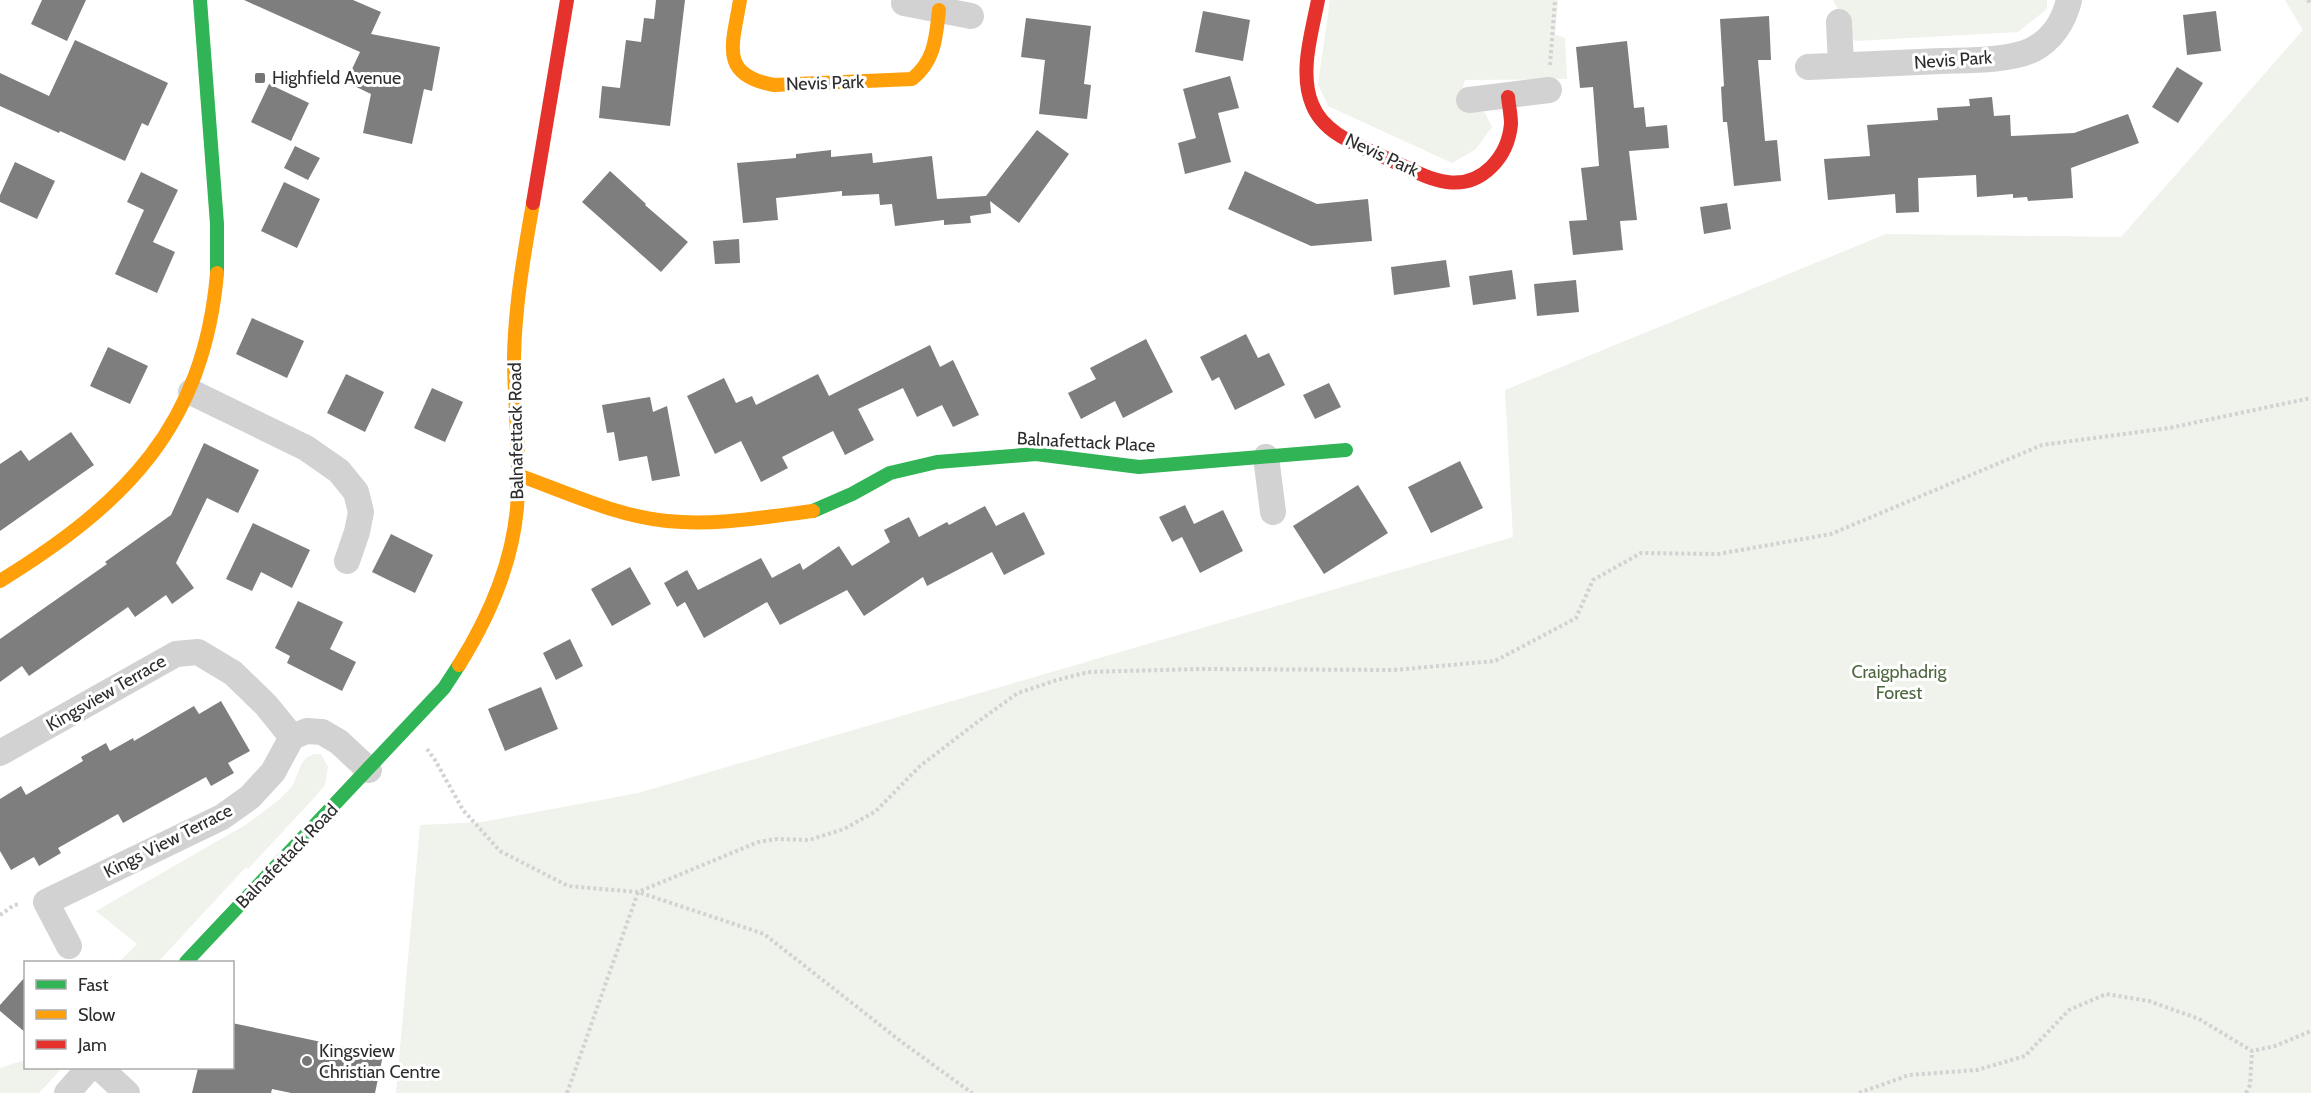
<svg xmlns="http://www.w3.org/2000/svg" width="2311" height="1093" viewBox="0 0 2311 1093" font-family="Cabin,sans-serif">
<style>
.green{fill:#eff3eb}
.building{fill:#7e7e7e}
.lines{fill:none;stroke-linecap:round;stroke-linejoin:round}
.path{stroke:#d2d2d2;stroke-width:4;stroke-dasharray:3 3;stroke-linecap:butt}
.street{stroke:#d2d2d2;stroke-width:26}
.fast{stroke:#30b455;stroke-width:14}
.slow{stroke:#ff9f0a;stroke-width:14}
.jam{stroke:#e5322d;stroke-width:14}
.poi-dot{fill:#767676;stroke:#fff;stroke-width:2}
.labels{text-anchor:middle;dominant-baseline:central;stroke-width:6;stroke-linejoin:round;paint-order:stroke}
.street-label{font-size:18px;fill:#2d2d2d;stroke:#fff}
.poi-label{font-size:18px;fill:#2d2d2d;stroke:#fff;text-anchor:start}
.park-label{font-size:18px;fill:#4d663d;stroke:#fff}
</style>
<rect width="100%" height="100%" fill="#fff"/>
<!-- green -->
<path class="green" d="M1330,0H1558L1555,34L1565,38L1567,79L1465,80L1459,102L1485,113L1492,127L1476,149L1452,163L1328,106L1318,84Z
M1833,0H2047V9L2018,32L1855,41Z
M2285,0H2311V1093H396L420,825L482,822L638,793L1513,537L1505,390L1886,234L2121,237L2303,30Z
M314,754H321L328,767L325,785L315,797L248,869L246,867L158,962H119L137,944L96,911L247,824L280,799L293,785L302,763L307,757Z
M25,1060L26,1068H62L39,1093H0V1068Z"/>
<!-- building -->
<path class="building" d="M42,0H86L67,41L31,24Z
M244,0H353L381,12L371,34L440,47L432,91L424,89L412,144L363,133L371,94L346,82L360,52Z
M656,0H685L670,126L599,118L602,86L620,88L626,40L641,42L644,18L654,19Z
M1203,11L1250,20L1243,61L1195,52Z
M2216,11L2221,51L2187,55L2183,15Z
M1769,16L1771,60H1758L1765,141L1777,140L1781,181L1734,186L1727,122H1723L1721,87L1724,86L1720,19Z
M1026,18L1091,26L1084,84L1091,85L1087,119L1039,114L1045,60L1021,57Z
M75,40L168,83L148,126L142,123L125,161L60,131L59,133L0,106V73L49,96Z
M1627,41L1634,108L1644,107L1646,127L1667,125L1669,148L1629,151L1637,220L1620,221L1623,250L1573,255L1569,221L1587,220L1581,168L1599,166L1593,87L1580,88L1576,47Z
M2177,67L2203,83L2178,123L2152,107Z
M1230,76L1239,108L1218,113L1231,162L1185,174L1178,143L1196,138L1183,89Z
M269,84L309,103L291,141L251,122Z
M1992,97L1994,116L2010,115L2011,136L2074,133L2128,114L2139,143L2071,168L2073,198L2028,201L2027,197L2013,198V194L1977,197L1976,175L1918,178L1919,212L1896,213L1895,194L1828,200L1824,159L1870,156L1867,125L1938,120L1937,108L1970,106L1969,99Z
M1037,130L1069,154L1019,223L990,201L991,213L970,216L971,223L944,225V220L895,226L892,204L880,205L879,194L842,196V191L776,198L778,220L743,223L737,163L796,158V154L831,150V157L872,153L873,163L932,156L937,199L986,196Z
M295,146L320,158L308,180L284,168Z
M15,162L55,181L37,219L0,202V195Z
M610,171L646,204L645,205L688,242L661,272L582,202Z
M1245,171L1317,204L1368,199L1372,241L1311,246L1228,209Z
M141,172L178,190L153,242L175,252L157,293L115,274L144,210L127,202Z
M284,182L320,199L297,248L261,231Z
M1727,203L1731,229L1704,234L1700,207Z
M739,239L740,263L715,264L713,241Z
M1446,260L1450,287L1394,295L1391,267Z
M1512,270L1516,299L1473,305L1469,276Z
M1576,280L1579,312L1537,316L1534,284Z
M252,318L304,341L287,378L236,354Z
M1246,334L1258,358L1269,353L1285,385L1235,410L1219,377L1212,381L1200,357Z
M1146,339L1173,392L1123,418L1115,401L1081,419L1068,393L1096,379L1090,368Z
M930,345L940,367L953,360L979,415L953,427L942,405L917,417L903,388L858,409L874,440L845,455L833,431L782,457L788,468L761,482L741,441L715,454L687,396L724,378L736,403L752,396L756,405L818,374L829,396Z
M108,347L148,366L130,404L90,386Z
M346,374L384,392L365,432L327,413Z
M1329,383L1341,407L1315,419L1303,395Z
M432,388L463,402L445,442L414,428Z
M650,397L653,412L667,406L680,476L652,481L647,456L619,461L614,432L607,433L602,405Z
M71,432L94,465L0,531V464L21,450L29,461Z
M204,443L259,470L238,513L207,498L176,563L194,588L172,604L166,595L135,617L128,607L29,676L22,666L0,682V639L107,564L105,562L171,515Z
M1460,461L1483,508L1431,533L1408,487Z
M1358,485L1388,533L1324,574L1293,526Z
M1185,505L1194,524L1223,510L1243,551L1200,573L1182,537L1172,542L1159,517Z
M985,506L996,526L1024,512L1045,554L1004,575L992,552L927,586L923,577L864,616L847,590L780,625L767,602L704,638L685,602L677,607L664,583L687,570L698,590L761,558L772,578L800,563L803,570L839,546L852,566L890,542L884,530L909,517L919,537L947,522L949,525Z
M253,523L310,550L292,588L261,572L252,591L226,579Z
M391,534L433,555L415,593L372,572Z
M630,567L651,604L612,626L591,589Z
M298,601L343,622L330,649L356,662L342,691L287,663L290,656L275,648Z
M570,639L583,666L556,680L543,653Z
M541,687L558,729L505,751L488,709Z
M221,701L250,751L228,763L234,773L211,786L206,777L123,823L118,814L58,848L61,853L39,866L34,857L11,870L0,851V799L21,786L26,795L83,761L81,757L106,743L110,751L133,738L134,741L194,706L199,714Z
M26,976V1033L0,1011V1005Z
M232,1023L383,1055L375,1093H291L272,1089L271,1093H192L198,1068H232Z"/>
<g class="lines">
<!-- path -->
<path class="path" d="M2308,0L2311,5
M1550,65L1555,0
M427,749L435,760L463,810L500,851L568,886L638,892L758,842L776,839L809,840L844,829L876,811L920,766L976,723L1018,693L1057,680L1088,672L1200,669L1394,670L1495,661L1576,618L1593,580L1641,553L1718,554L1831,534L2042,445L2169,428L2311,398
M0,915L14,905L20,904
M567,1093L638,892L764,934L903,1043L972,1093
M1859,1093L1909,1075L1977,1070L2025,1056L2069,1010L2106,994L2149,1001L2199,1019L2252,1051L2275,1046L2311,1031
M2246,1093L2250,1085L2252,1051"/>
<!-- street -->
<path class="street" d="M904,3L971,16
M1839,22L1841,65
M1808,67C1853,65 1897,63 1941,61C1968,60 2008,61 2032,50C2052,40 2064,21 2069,0
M1469,100L1549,90
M191,392L306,448L339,471L356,492L361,512L357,532L347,561
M1266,457L1273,512
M0,753L176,654L198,652L233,673L266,705L292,737
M69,946L46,902L222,817L250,797L273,772L292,737L307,731L322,732L339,742L369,770
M100,1068L127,1093
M67,1093L89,1068"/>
<!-- fast -->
<path class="fast" d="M200,0L217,224V273
M813,511L852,494L890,473L937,462L1036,454L1139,467L1346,450
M186,962L444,688L459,665"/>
<!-- slow -->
<path class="slow" d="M740,0C733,44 718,75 774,85L912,79C935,61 936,37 939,10
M518,475C566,492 616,516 667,521C715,526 765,517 813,511
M0,581C125,504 204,426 217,273
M459,665C489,617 512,565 517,508C521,457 514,407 514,357C515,305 524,254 533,203"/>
<!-- jam -->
<path class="jam" d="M1318,0C1312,32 1299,72 1312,104C1324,135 1360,146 1388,159C1407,167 1426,179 1447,182C1482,187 1508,157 1511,124C1511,115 1509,106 1508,97
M533,203L567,0"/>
</g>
<!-- markers -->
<g class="poi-dot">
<rect x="254" y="72" width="12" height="12" rx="3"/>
<circle cx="307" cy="1061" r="6"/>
</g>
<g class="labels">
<!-- street labels -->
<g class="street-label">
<text transform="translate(1953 60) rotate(-4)">Nevis Park</text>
<text transform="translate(825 83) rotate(-2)">Nevis Park</text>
<text transform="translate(1382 155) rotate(25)">Nevis Park</text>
<text transform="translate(516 431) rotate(-91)">Balnafettack Road</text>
<text transform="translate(1086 442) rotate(3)">Balnafettack Place</text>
<text transform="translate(106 693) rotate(-30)">Kingsview Terrace</text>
<text transform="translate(168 841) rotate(-27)">Kings View Terrace</text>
<text transform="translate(287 856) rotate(-46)">Balnafettack Road</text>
</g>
<!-- poi labels -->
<g class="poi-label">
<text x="272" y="78">Highfield Avenue</text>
<text x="319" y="1051">Kingsview<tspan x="319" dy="21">Christian Centre</tspan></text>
</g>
<!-- park labels -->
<g class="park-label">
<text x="1899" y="672">Craigphadrig<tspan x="1899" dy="21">Forest</tspan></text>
</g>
</g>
<!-- legend -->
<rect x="24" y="961" width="210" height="108" fill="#ffffff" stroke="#ababab" stroke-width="1.5"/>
<rect x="36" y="980" width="30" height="9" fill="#30b455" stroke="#ababab" stroke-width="1.5"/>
<text x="78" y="991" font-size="18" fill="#2d2d2d">Fast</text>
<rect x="36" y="1010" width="30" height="9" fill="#ff9f0a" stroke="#ababab" stroke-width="1.5"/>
<text x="78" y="1021" font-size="18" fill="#2d2d2d">Slow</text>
<rect x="36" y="1040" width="30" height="9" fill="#e5322d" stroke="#ababab" stroke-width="1.5"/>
<text x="78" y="1051" font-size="18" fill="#2d2d2d">Jam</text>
</svg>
